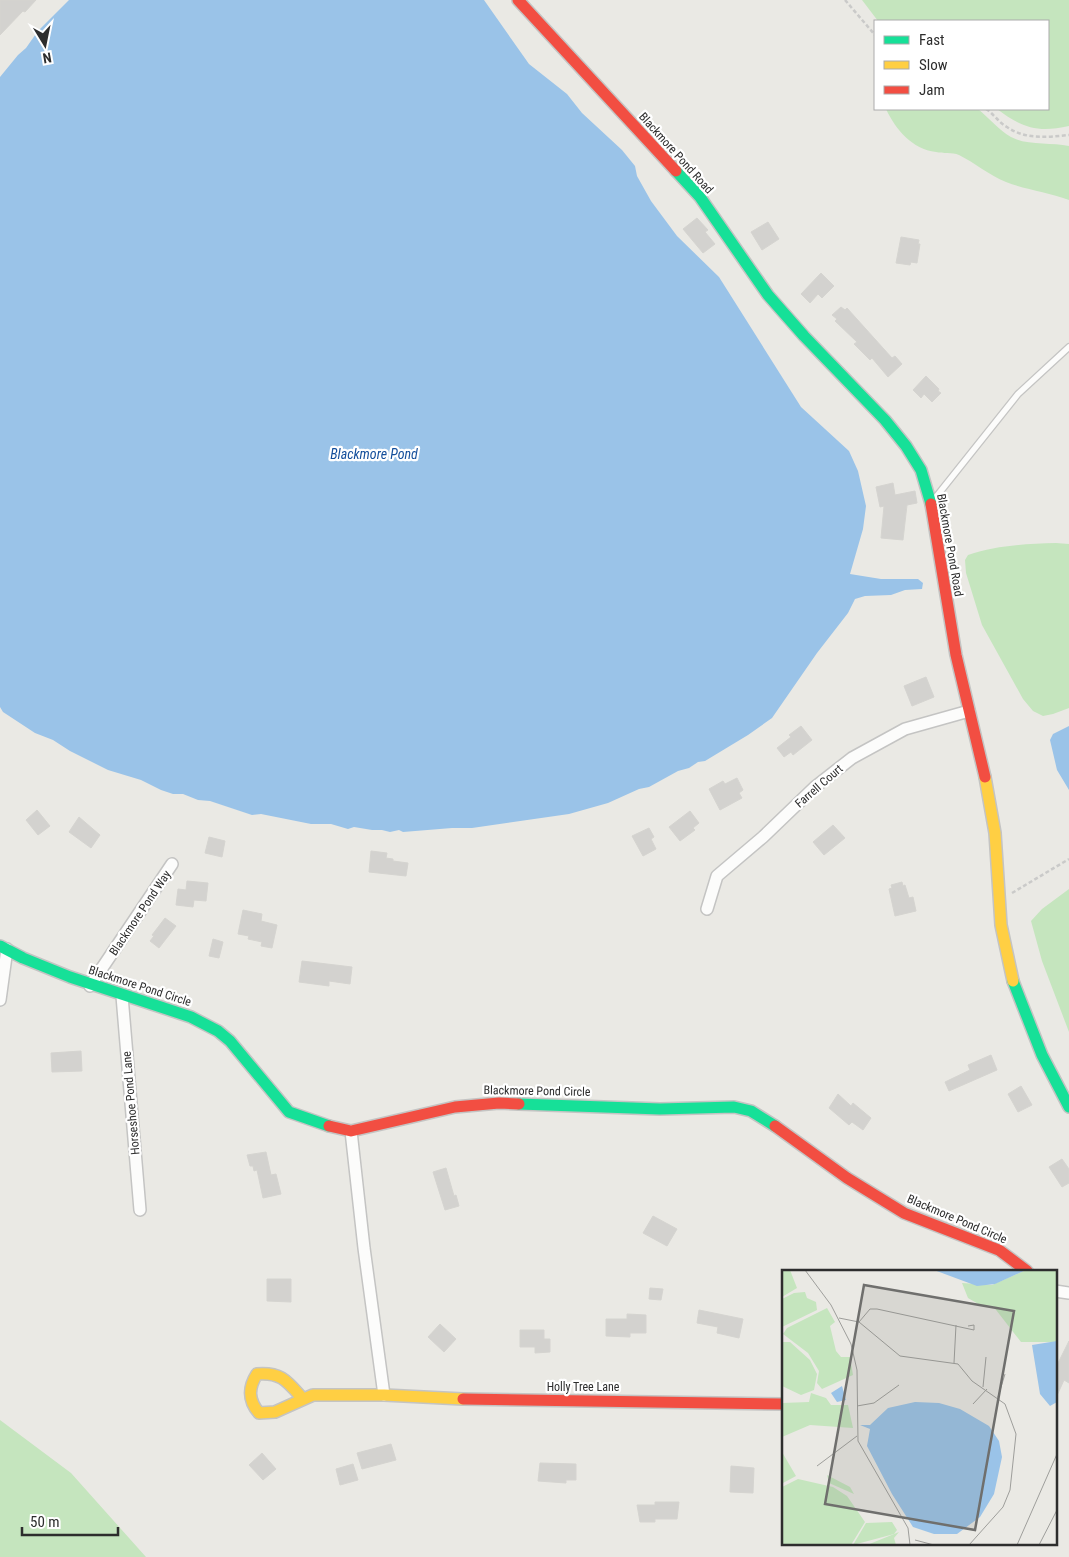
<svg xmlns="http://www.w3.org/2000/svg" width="1069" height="1557" viewBox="0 0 1069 1557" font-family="'Roboto Condensed',sans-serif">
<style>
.green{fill:#c5e5be}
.water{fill:#9ac3e8}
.building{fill:#d3d2cf;stroke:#d5d4d0}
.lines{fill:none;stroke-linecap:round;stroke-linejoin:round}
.lane-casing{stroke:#c4c4c3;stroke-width:8}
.street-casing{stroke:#c4c4c3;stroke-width:14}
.fast-casing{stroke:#c4c4c3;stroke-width:14}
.slow-casing{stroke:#c4c4c3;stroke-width:14}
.jam-casing{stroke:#c4c4c3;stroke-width:14}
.path{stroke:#cacac9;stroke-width:2.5;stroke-dasharray:4 2.5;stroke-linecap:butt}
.lane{stroke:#fcfcfb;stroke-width:5.5}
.street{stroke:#fcfcfb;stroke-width:11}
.fast{stroke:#16e098;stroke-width:11}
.slow{stroke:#ffcf43;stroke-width:11}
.jam{stroke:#f24e42;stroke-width:11}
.labels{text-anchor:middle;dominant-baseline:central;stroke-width:4.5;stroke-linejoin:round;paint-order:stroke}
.street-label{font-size:12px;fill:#2d2d2d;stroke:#fff}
.water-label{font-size:14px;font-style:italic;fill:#134e9b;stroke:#fff}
.inset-road{fill:none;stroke:#9e9e9b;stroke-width:1}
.view{fill:#6f6f6d;fill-opacity:0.15;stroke:#6f6f6d;stroke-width:2.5}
.inset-edge{fill:none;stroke:#2d2d2d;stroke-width:2.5}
</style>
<rect width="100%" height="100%" fill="#eae9e4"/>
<!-- green -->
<path class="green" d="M862,0H1069V126C1038,133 1022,128 997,109H1048V21H878Z
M886,109H978C989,118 999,130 1011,137C1028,146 1051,142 1069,146V200C1048,192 1027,190 1006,182C989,175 975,163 959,155C952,152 943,154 936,152C912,149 896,130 886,109Z
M1056,543L1069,544V708L1053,714L1043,716L1033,711L1023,699L982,625L966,573L965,560L968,555C997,545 1026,544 1056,543Z
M1069,889V1032L1042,961L1031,921L1042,909Z
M0,1420L71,1473L146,1557H0Z"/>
<!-- water -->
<path class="water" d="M69,0H484L529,64L567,94L582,113L622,150L635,166L637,176L651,201L677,236L719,277L801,407L849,451L858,471L866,506L863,529L850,574L881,579H918L923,583L922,589L905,590L891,595L865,596L855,599L848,613L817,653L772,718L748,735L705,761L698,762L689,768L678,771L649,787L639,789L608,803L569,814L472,828H452L403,832L399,830L390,832L382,830H372L354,827L348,829L331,824H311L261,814L252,815L210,801L198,800L183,794H173L161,790L141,780L108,770L70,751L53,740L35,733L3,712L0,707V77L18,55L26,48L38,31Z
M1069,726V790L1057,770L1050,740L1053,734Z"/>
<!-- building -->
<path class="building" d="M0,0H36L25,12L23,11L0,35Z
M697,218L708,230L705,232L715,244L703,253L683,229Z
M768,222L779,239L762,250L751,232Z
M901,237L919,240L918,244H920L917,263L911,262L910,265L896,263Z
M821,273L834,286L822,298L818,294L810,303L801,294Z
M841,307L845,310L847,308L892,358L895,356L902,364L888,377L872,358L870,360L854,344L857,342L835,321L837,319L832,315Z
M926,376L939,389L938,391L941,393L932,402L924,394L921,398L913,390Z
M893,483L895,495L915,491L917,503L907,505L903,540L881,538L884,506L880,507L876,487Z
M926,677L934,697L912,706L904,686Z
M801,726L812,740L793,755L791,752L784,757L777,748L791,737L789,735Z
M737,778L743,790L739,793L742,798L720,810L709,789L723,781L725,784Z
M37,810L50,826L38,835L26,820Z
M690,811L699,823L693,828L695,830L680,841L669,827Z
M79,817L100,835L91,848L69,832Z
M833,825L845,838L824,855L813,842Z
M649,828L654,837L651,839L656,849L643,856L632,836Z
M209,837L225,841L222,857L205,853Z
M371,851L387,853L386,858L393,859V861L408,863L406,876L369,872Z
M187,881L208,883L206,901L194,900L193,907L176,905L178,889L186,890Z
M902,882L903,886L905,885L909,898L913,897L916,911L895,916L889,889L892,888L891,885Z
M243,910L262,914L261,921L277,925L272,948L261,946L262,942L248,939L249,936L238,934Z
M165,918L176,926L159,948L150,941L154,936L152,935Z
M213,939L223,942L219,958L209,956Z
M302,961L352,967L350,984L329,981V986L299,982Z
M81,1051L82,1071L52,1072L51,1053Z
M991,1055L997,1070L949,1091L945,1082L970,1070L968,1065Z
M1021,1086L1032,1105L1018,1112L1008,1094Z
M838,1094L851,1106L853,1103L871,1118L863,1130L852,1122L849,1125L829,1108Z
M266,1152L271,1175L276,1174L281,1194L263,1198L257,1170L254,1171L253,1166H250L247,1155Z
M1062,1159L1069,1169V1183L1062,1187L1049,1167Z
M446,1168L454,1196L456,1195L459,1206L445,1210L433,1172Z
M653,1216L677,1229L667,1246L643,1233Z
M267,1279H291V1302L267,1301Z
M650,1288L663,1289L661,1300L649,1299Z
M699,1310L743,1319L739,1338L717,1333L718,1327L697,1323Z
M627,1314L646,1315V1333H630V1337L606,1336V1319H627Z
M440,1324L456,1339L444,1352L428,1337Z
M520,1330H544V1339H550V1352L535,1353V1347H520Z
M1069,1341V1383L1064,1380L1055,1400V1369Z
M391,1444L396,1460L362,1469L357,1453Z
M262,1453L276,1469L263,1480L249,1465Z
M540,1463L576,1464V1480H566V1483L538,1481Z
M353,1464L358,1480L340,1485L336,1469Z
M731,1466L754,1468L753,1493L730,1492Z
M655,1502H679L677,1519H655V1522H640L637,1505H655Z"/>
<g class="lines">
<!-- lane casing -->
<g class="lane-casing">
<path id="lane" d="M932,502L1018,394L1069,347"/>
</g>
<!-- street casing -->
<g class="street-casing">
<path id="street" d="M707,909L717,876L763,837L815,787L852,758L905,729L969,711
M90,986L172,864
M122,996L140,1210
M0,1000L7,949
M351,1131L364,1248L384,1395
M1055,1291L1069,1293"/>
</g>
<!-- fast casing -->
<g class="fast-casing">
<path id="fast" d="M676,171L700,197L768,295L804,336L885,420L906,446L921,470L931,504
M0,946L23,958L70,977L191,1017L218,1031L230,1041L289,1112L329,1126
M1013,981L1042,1055L1069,1107
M519,1104L660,1109L734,1107L751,1111L775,1126"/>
</g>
<!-- slow casing -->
<g class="slow-casing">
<path id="slow" d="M985,777L995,833L1001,925L1013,981
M302,1398C287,1381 281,1372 257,1374C248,1388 248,1400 259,1413L275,1412L313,1395H384L463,1399"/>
</g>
<!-- jam casing -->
<g class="jam-casing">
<path id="jam" d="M518,0L676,171
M931,504L956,655L985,777
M329,1126L351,1131L455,1107L499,1103L519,1104
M775,1126L847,1178L904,1213L999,1250L1027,1271
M463,1399L783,1404"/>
</g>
<!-- path -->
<path class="path" d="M845,0L875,35
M986,109C994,114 999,123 1007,127C1026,140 1047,137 1069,135
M1012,893L1069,859"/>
<!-- lane -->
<use href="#lane" class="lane"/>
<!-- street -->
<use href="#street" class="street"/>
<!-- fast -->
<use href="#fast" class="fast"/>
<!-- slow -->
<use href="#slow" class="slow"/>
<!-- jam -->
<use href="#jam" class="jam"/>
</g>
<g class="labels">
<!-- street labels -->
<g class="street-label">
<text transform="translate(676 153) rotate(48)">Blackmore Pond Road</text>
<text transform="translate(950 545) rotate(80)">Blackmore Pond Road</text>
<text transform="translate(819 786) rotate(-41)">Farrell Court</text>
<text transform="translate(140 913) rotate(-56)">Blackmore Pond Way</text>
<text transform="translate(140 986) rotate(18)">Blackmore Pond Circle</text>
<text transform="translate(537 1091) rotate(1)">Blackmore Pond Circle</text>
<text transform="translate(131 1103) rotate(-95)">Horseshoe Pond Lane</text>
<text transform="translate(957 1219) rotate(23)">Blackmore Pond Circle</text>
<text x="583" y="1387">Holly Tree Lane</text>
</g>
<!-- water labels -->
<g class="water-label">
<text x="374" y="454">Blackmore Pond</text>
</g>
</g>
<!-- overview -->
<g transform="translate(782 1270)">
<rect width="275" height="275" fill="#eae9e4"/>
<path d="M0,0H8L15,18L0,27ZM244,0H275V72H239L211,36L198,35L186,28L180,13L210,15ZM23,22L25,28L34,32L35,40L0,57V29L12,23ZM45,38L53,52L48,56L54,81L59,87H68L71,105L40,119L35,113L37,101L26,83L1,64L5,58ZM0,72H8L28,90L35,104L32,120L19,125L0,116ZM29,123L44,128L49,135H66L71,158L28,155L0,167V133L27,132ZM0,182L14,206L1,213H0ZM45,205L68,217L72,224L47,213ZM16,209L51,217L65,226L83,252L69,275H1L0,217ZM110,252L115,260L112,264L71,275L84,253ZM117,262L112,268L114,275H85Z" fill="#c5e5be"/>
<path d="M152,0H244L213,14L195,16ZM275,71V132L268,136L258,124L250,75ZM60,116L64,130L55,132L49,123ZM133,132L157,133L178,139L207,156L217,171L220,187L212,224L198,247L175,264H152L131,257L110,224L85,176L88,159L78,155H88L106,138Z" fill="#9ac3e8"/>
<path class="inset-road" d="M23,0L49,35L69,74L75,100L76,171L126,258L128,275M57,48L77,52L118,86L176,94L190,111L223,134L234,164L228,220L221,237L187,275M77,52L88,39H95L192,60V55L186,56M172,93L174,55M201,117L204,87M216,127L223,104M191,134L205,119M75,136L92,133L117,115M35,196L75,166M133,270L152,275M235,275L275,184M257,275L275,240"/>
<path class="view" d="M82,15L232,41L193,260L43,234Z"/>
<rect width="275" height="275" class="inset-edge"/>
</g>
<!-- legend -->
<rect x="874" y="20" width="175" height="90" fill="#ffffff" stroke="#ababab"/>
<rect x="884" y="36" width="25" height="8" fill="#16e098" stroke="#ababab"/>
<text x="919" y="45" font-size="15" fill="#2d2d2d">Fast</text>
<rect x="884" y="61" width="25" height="8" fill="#ffcf43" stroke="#ababab"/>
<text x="919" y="70" font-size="15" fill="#2d2d2d">Slow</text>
<rect x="884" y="86" width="25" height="8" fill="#f24e42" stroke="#ababab"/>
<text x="919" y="95" font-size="15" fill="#2d2d2d">Jam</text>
<!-- north arrow -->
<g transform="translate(45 45) rotate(170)" stroke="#ffffff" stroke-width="4" paint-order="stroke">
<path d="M0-4L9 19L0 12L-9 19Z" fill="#2d2d2d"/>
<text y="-8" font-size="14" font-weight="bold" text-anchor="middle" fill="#2d2d2d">N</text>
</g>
<!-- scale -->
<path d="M22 1527v8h96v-8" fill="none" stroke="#2d2d2d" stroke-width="2.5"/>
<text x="30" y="1527" font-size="15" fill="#2d2d2d" stroke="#ffffff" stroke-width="4" paint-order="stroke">50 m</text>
</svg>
